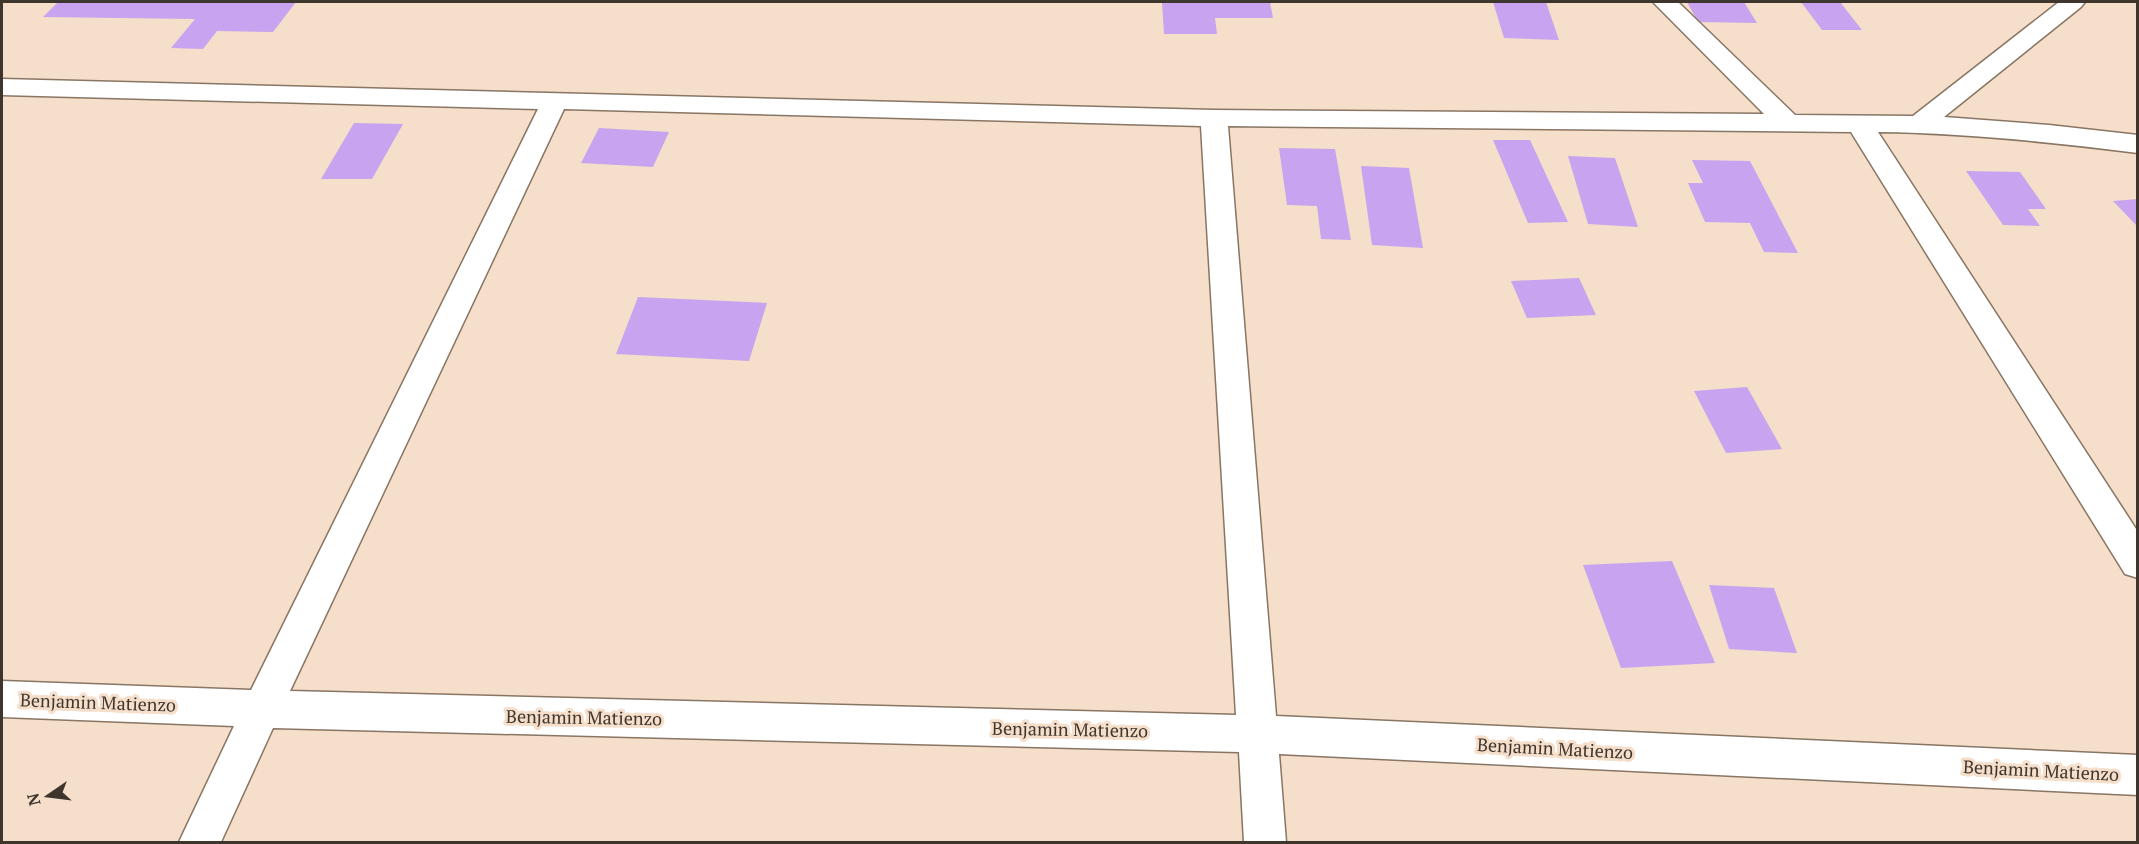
<svg xmlns="http://www.w3.org/2000/svg" width="2139" height="844" viewBox="0 0 2139 844" font-family="'PT Serif',serif">
<style>
.building{fill:#c8a3ef}
.lines{fill:none;stroke-linecap:round;stroke-linejoin:round}
.street-casing{stroke:#897563;stroke-width:3}
.street{fill:#fff;fill-rule:evenodd}
.labels{text-anchor:middle;dominant-baseline:central;stroke-width:6;stroke-linejoin:round;paint-order:stroke}
.near-street-label{font-size:18px;fill:#3e352d;stroke:#f5deca}
</style>
<rect width="100%" height="100%" fill="#f5deca"/>
<!-- building -->
<path class="building" d="M58,2H296L273,32L217,31L203,49L171,48L195,19L43,17Z
M1162,2H1270L1273,18H1215L1217,34H1164Z
M1493,2H1546L1559,40L1504,38Z
M1687,2H1744L1757,23L1698,22Z
M1801,2H1840L1862,30H1822Z
M354,123L403,124L372,179H321Z
M599,128L669,132L653,167L581,163Z
M1493,140H1530L1568,222L1528,223Z
M1279,148L1335,149L1351,240L1321,239L1317,206L1287,205Z
M1568,156L1615,158L1638,227L1588,224Z
M1692,160L1750,161L1798,253L1764,252L1750,223L1705,222L1688,183H1703Z
M1361,166L1409,168L1423,248L1372,245Z
M1966,171L2020,172L2046,209H2028L2040,226L2003,225Z
M2138,199V227L2113,201Z
M1579,278L1596,315L1527,318L1511,281Z
M638,297L767,303L749,361L616,354Z
M1747,387L1782,449L1726,453L1694,391Z
M1672,561L1715,663L1621,668L1583,565Z
M1709,585L1774,588L1797,653L1729,649Z"/>
<g class="lines">
<!-- street casing -->
<g class="street-casing">
<path id="street" d="M1653,2H1678L1795,115L1913,116L2059,2H2085L2081,7L1944,117L2049,125L2138,135V153C2051,142 1965,133 1878,132L2138,532V578L2125,574L1851,132L1228,126L1276,716L2138,755V795L1279,754L1286,842H1244L1239,752L273,728L221,842H179L234,726L2,717V681L251,690L538,109L2,95V79L1214,110L1764,114ZM564,109L1201,126L1236,715L290,691Z"/>
</g>
<!-- street -->
<use href="#street" class="street"/>
</g>
<g class="labels">
<!-- near-street labels -->
<g class="near-street-label">
<text transform="translate(98 702) rotate(2)">Benjamin Matienzo</text>
<text transform="translate(584 717) rotate(1)">Benjamin Matienzo</text>
<text transform="translate(1070 729) rotate(1)">Benjamin Matienzo</text>
<text transform="translate(1555 748) rotate(3)">Benjamin Matienzo</text>
<text transform="translate(2041 770) rotate(3)">Benjamin Matienzo</text>
</g>
</g>
<!-- border -->
<rect width="2139" height="844" fill="none" stroke="#3e352d" stroke-width="6"/>
<!-- north arrow -->
<g transform="translate(48 796) rotate(256)" stroke="#f5deca" stroke-width="4.5" paint-order="stroke">
<path d="M0-4.5L10 22L0 15L-10 22Z" fill="#3e352d"/>
<text y="-9" font-size="16" font-weight="bold" text-anchor="middle" fill="#3e352d">N</text>
</g>
</svg>
